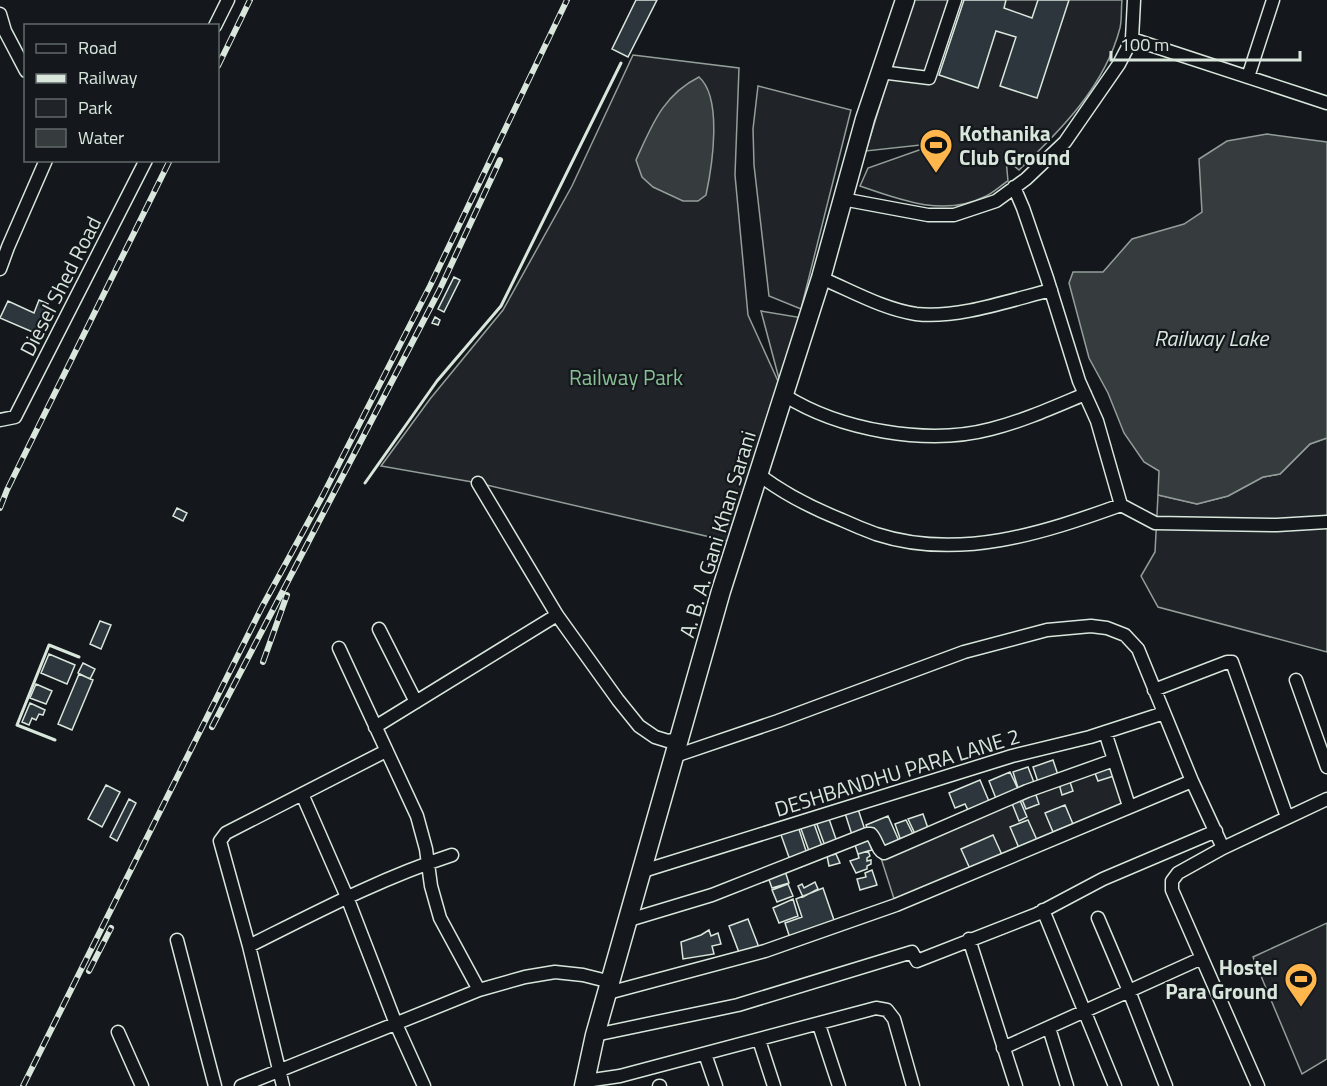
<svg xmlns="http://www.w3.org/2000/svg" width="1327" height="1086" viewBox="0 0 1327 1086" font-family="'Titillium Web',sans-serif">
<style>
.green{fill:#202428;stroke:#939e99;stroke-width:1.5}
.water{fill:#363b3e;stroke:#939e99;stroke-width:1.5}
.building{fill:#2c363c;stroke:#d8e6dc;stroke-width:1.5}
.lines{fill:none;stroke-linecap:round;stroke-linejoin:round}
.minor-casing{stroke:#d8e6dc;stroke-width:15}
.primary-casing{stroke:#d8e6dc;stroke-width:21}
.minor{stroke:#14181c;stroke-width:12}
.primary{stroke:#14181c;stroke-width:18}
.rail-casing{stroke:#d8e6dc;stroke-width:6}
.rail{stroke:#14181c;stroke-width:4;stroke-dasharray:11;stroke-linecap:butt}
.wall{stroke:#d8e6dc;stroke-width:3}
.labels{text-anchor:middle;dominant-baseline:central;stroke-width:4.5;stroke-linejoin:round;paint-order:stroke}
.poi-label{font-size:21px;font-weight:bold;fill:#d8e6dc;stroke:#14181c;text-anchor:start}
.street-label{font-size:21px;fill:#d8e6dc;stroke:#14181c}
.park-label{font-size:21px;fill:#8ac095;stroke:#14181c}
.water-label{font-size:22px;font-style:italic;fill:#d8e6dc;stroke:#14181c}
</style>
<rect width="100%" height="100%" fill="#14181c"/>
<!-- green -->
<path class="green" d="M912,0H1122C1121,9 1122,19 1120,28C1105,86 1061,130 1019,170L1006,159L1008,181C1000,186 993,193 984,197C944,217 900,200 860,186L868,168L939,143L866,151Z
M633,55L739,68L735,175L748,315L782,390L761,311L809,319L736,543L478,483L381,466L430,399L503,310L572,186Z
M758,86L851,110L801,309L769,296L754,165L753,129Z
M1327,438V652L1158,607L1141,576L1155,552L1158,495L1197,504L1228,496L1263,477L1280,474L1310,444Z
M1114,760L1128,805L896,905L880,855Z
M1327,923V1059L1302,1074L1253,957Z"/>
<!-- water -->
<path class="water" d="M699,77C723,98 712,167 706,195L698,201H683L653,187L642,177L636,160C652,125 663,95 699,77Z
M1267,134L1327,142V438L1310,444L1280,474L1263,477L1228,496L1197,504L1158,495L1159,471L1144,462L1124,433L1108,393L1089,358L1069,283L1073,272H1103L1132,239L1184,224L1202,212L1199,159L1227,141Z"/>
<!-- building -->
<path class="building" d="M636,0H657L628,57L612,49Z
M964,0H1006L1004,8L1032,18L1038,0H1069L1037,98L1000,86L1016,37L996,31L978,88L939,75Z
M454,277L460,280L444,312L438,309Z
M39,300L48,304L35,333L0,318L8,301L34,313Z
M435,317L440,320L438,325L432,323Z
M177,508L187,513L183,521L173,516Z
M100,621L111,625L101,649L90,644Z
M49,654L75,665L67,684L41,673Z
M83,663L95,669L90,679L78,673Z
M79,674L93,680L72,730L58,724Z
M36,684L52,691L46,704L30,698Z
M30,703L45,710L43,715L39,714L36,720L32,718L29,725L22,722Z
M1053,760L1059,778L1039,785L1033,767Z
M1112,762L1117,775L1098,781L1093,768Z
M1028,767L1035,785L1019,791L1013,772Z
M1010,772L1019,791L997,801L989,781Z
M1068,776L1073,791L1062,795L1058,780Z
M980,780L991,806L970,814L965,804L955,808L949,793Z
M106,785L120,792L102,827L88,819Z
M1035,792L1039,804L1026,809L1021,797Z
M1019,798L1027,817L1019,821L1011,801Z
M129,799L136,803L117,841L110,837Z
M1065,805L1073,824L1053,832L1045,813Z
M857,806L866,833L853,838L844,810Z
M923,814L929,831L916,836L908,819Z
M828,816L837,842L825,846L815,819Z
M888,816L899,841L881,848L874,828L868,831L866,825Z
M906,820L914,836L901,841L895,824Z
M1028,820L1037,840L1019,848L1010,827Z
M813,821L822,846L809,851L800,826Z
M798,826L807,854L790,860L780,832Z
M993,835L1003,857L971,871L961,849Z
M868,837L872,850L858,854L854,842Z
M868,851L870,856L867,858V861L871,860V864L867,866V869L856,873L850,861L859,858L858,854Z
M836,854L840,863L829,866L827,856Z
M872,870L877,885L860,890L857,879L866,877L865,873Z
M785,871L789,883L772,888L768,877Z
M815,882L818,889L803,897L798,886L802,884L804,888Z
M788,884L793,896L777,902L772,890Z
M823,888L835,923L790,938L785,923L802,917L796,899Z
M793,899L798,916L779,923L773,908Z
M748,919L760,950L740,955L729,926Z
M709,930L711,936L718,933L721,944L712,946L714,954L683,959L681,942L701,935Z"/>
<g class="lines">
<!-- minor casing -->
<g class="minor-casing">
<path id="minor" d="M0,14L5,31L26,71
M215,26L228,0
M1132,39L1327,103
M880,72L929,78L955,0
M1248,77L1273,0
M1014,187L1023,208L1047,278L1079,381L1097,421L1121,505L1155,523L1277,525L1327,522
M842,199L928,215H954L996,201L1026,179L1065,142L1119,64L1132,39L1134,0
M0,269L8,247L46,160
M821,278C852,291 883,309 916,314C957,319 1011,300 1051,290
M784,395C839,430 927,446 991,429C1023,421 1054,407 1085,394
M0,420L15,417L146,160
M758,474C784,494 812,508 842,520C853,525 865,530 876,534C959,561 1043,533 1121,505
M478,483L557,615L618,700L639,726L655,737L668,741L680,739
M379,629L416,702
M339,648L417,816L426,849L431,886L440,918L479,990
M1296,680L1327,767
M1154,690L1227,662H1232L1287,817
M375,727L557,615
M1105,732L1129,806
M675,756L778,721L964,652L1047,630L1091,626L1107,628L1125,635L1138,649L1192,781
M302,794L347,897L396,1024L424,1086
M1223,848L1178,873L1172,881V890L1258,1086
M643,871L1012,756L1090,737L1164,713
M1043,910L1115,1086
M1098,918L1129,991L1166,1086
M629,920L712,895L867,834H871C877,840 877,850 884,853L1027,791L1114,760
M969,939L1016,1086
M177,940L215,1086
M249,946C315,913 381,878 452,855
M608,993L765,951L896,905L1192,781L1223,848L1327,799
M819,1025L839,1086
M1049,1028L1067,1086
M118,1032L142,1086
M595,1035L738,1005L912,952L917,961L1037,914L1103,879L1216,831
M759,1040L774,1086
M1003,1048L1202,958
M705,1054L716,1086
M586,1081L620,1076L876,1008L887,1010L894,1019L913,1086
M241,1086L479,990L525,977L555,972L583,975L611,982
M283,1086L249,946L220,841L226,833L386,751
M659,1086H660"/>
</g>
<!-- primary casing -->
<g class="primary-casing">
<path id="primary" d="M584,1086L595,1035L721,591L821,278L865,119L905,0"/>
</g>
<!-- minor -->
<use href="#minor" class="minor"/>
<!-- primary -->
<use href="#primary" class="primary"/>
<!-- rail casing -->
<g class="rail-casing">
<path id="rail" d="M218,66L250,0
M0,508L7,490L170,160
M263,662L287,595
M212,727L439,291L500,160
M89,971L111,928
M23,1086L262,607L323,495L430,286L567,0"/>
</g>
<!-- rail -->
<use href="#rail" class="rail"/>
<!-- wall -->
<path class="wall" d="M365,483L437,381L501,306L621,63
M55,740L17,725L49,645L79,657"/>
</g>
<!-- icons -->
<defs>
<g id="stadium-pin" transform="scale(1.725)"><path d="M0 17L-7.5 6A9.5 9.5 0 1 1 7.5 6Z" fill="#ffb74d" stroke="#14181c"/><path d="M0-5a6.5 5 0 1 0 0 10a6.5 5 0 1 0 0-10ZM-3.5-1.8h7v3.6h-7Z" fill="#111"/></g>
</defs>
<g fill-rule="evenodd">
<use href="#stadium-pin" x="936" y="145"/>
<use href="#stadium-pin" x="1301" y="979"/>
</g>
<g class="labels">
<!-- poi labels -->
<g class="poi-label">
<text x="959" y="133">Kothanika<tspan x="959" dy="24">Club Ground</tspan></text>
<text x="1278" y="967" text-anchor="end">Hostel<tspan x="1278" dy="24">Para Ground</tspan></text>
</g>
<!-- street labels -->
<g class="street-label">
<text transform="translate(60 286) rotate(-63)">Diesel Shed Road</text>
<text transform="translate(717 534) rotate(-73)">A. B. A. Gani Khan Sarani</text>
<text transform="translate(897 772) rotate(-17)">DESHBANDHU PARA LANE 2</text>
</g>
<!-- park labels -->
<g class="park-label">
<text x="626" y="377">Railway Park</text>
</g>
<!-- water labels -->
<g class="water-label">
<text x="1211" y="338">Railway Lake</text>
</g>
</g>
<!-- legend -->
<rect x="24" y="24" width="195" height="138" fill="#14181c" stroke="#626a69" stroke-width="1.5"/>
<rect x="36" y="44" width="30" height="9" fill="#14181c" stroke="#626a69" stroke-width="1.5"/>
<text x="78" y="54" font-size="18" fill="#d8e6dc">Road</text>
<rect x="36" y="74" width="30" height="9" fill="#d8e6dc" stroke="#626a69" stroke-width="1.5"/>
<text x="78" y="84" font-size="18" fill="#d8e6dc">Railway</text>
<rect x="36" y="99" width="30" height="18" fill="#202428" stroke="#626a69" stroke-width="1.5"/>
<text x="78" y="114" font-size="18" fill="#d8e6dc">Park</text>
<rect x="36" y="129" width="30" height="18" fill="#363b3e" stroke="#626a69" stroke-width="1.5"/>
<text x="78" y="144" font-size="18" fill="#d8e6dc">Water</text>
<!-- scale -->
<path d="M1111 51v9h189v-9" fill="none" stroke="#d8e6dc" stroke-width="3"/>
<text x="1120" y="51" font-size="18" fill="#d8e6dc" stroke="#14181c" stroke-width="4.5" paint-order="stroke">100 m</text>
</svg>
